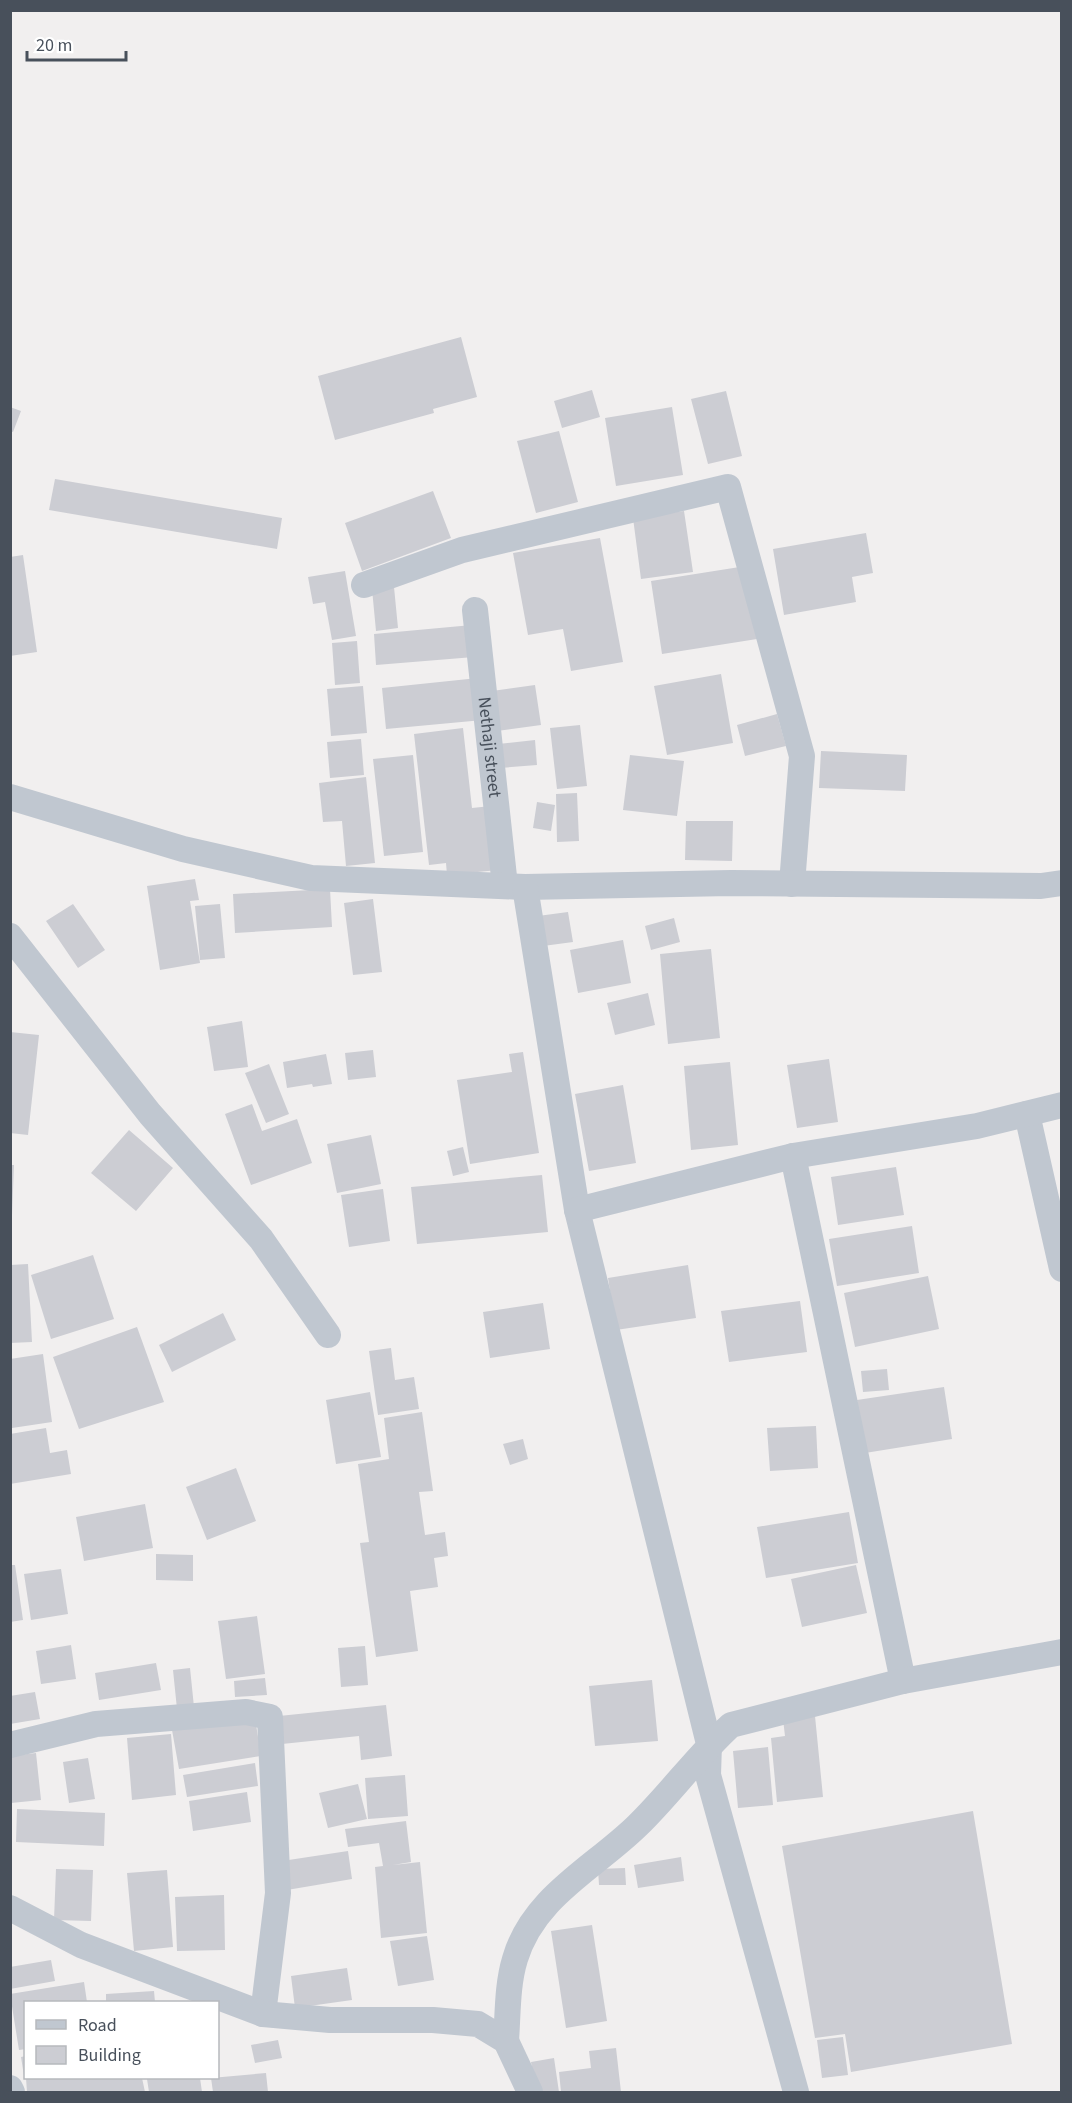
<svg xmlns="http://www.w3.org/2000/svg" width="1072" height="2103" viewBox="0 0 1072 2103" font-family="'Source Sans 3',sans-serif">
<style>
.building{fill:#cccdd3}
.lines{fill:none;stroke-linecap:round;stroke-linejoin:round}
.street{stroke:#c0c7d0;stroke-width:26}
.labels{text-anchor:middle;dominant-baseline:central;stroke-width:4.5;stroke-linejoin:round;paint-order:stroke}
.street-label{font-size:18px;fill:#48505b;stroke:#fff}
</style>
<rect width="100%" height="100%" fill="#f1efef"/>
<!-- building -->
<path class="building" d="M461,337L477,397L433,409L434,413L335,440L318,376Z
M592,390L600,417L562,428L554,401Z
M726,391L742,456L708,464L691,399Z
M10,407L21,411L13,432L10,431Z
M672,407L683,475L616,486L605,418Z
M559,431L578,502L536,513L517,441Z
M55,479L282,518L277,549L49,510Z
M433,491L451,538L362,571L345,523Z
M684,511L693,572L641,579L633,518Z
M866,533L873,573L852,577L856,602L784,615L773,549Z
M600,538L623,662L571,671L563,629L528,635L513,553Z
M23,555L37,652L10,656V557Z
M746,566L757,639L662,654L651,581Z
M345,571L356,636L332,640L325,602L313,604L308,577Z
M394,587L398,628L376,631L372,589Z
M472,625L474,657L376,665L374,634Z
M357,641L360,683L335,685L332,643Z
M721,674L733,743L667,755L654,686Z
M478,678L483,720L386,729L382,688Z
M535,685L541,725L497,731L492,691Z
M363,686L367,733L331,736L327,689Z
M777,714L786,746L745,756L737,725Z
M580,725L587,786L557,789L550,728Z
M463,728L472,808L491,806L498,870L447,875L446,863L429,865L414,734Z
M361,739L364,775L330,778L327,742Z
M535,740L537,765L500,768L498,744Z
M821,751L907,755L905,791L819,788Z
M413,755L423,852L384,856L373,759Z
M630,755L684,761L677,816L623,810Z
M366,777L375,863L346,866L342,821L323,822L319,783Z
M577,793L579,841L557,842L556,794Z
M537,802L555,805L551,831L533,828Z
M686,821H733L732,861L685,860Z
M195,879L199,900L190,901L200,963L160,970L147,886Z
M330,889L332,927L235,933L233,894Z
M373,899L382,972L353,975L344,903Z
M73,904L105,950L78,968L46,921Z
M220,904L225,958L200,960L195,906Z
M568,912L573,942L543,946L538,916Z
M674,918L680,942L651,950L645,926Z
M623,940L631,983L578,993L570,950Z
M711,949L720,1038L668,1044L660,954Z
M648,993L655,1025L615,1035L607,1003Z
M242,1021L248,1067L214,1071L207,1027Z
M10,1032L39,1035L28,1135L10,1133Z
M373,1050L376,1077L348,1080L345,1053Z
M523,1052L539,1153L470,1164L457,1080L512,1072L509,1054Z
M326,1054L332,1084L313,1087L312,1084L287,1088L283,1062Z
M829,1059L838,1122L797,1128L787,1065Z
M730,1062L738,1145L691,1150L684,1066Z
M269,1064L289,1114L266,1123L245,1073Z
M623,1085L636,1163L589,1171L575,1094Z
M252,1104L262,1131L297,1119L312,1163L251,1185L225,1114Z
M129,1130L173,1168L136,1211L91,1173Z
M371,1135L381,1184L337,1193L327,1144Z
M463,1147L469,1172L453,1176L447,1151Z
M10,1165H14L12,1215H10Z
M896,1167L904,1215L838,1225L831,1177Z
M542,1175L548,1232L417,1244L411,1187Z
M383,1189L390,1241L349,1247L341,1195Z
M912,1226L919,1273L837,1286L829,1239Z
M93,1255L114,1319L51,1339L31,1275Z
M28,1264L32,1342L10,1343V1265Z
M688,1265L696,1318L616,1330L608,1278Z
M928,1276L939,1329L855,1347L844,1293Z
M800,1301L807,1352L729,1362L721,1311Z
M543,1303L550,1349L490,1358L483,1312Z
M223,1313L236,1340L172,1372L159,1345Z
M137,1327L164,1402L79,1429L53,1357Z
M391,1348L395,1380L414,1377L419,1409L378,1415L369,1351Z
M43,1354L52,1422L12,1428L10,1359Z
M887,1369L889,1390L863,1392L861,1371Z
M944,1387L952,1439L865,1453L857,1400Z
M370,1392L381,1457L336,1464L326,1400Z
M422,1412L433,1491L419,1492L425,1535L445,1532L448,1556L434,1558L438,1587L410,1591L418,1651L376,1657L360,1543L369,1542L358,1464L389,1459L384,1418Z
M816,1426L818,1468L770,1471L767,1428Z
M46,1428L50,1453L67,1450L71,1474L10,1484V1434Z
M523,1439L528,1459L510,1465L503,1444Z
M236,1468L256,1521L207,1540L186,1487Z
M145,1504L153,1548L84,1561L76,1517Z
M849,1512L858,1563L766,1578L757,1527Z
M156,1554L193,1555V1581L156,1580Z
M10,1565H15L23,1620L10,1622Z
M856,1565L867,1613L802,1627L791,1579Z
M61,1569L68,1614L31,1620L24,1574Z
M257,1616L265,1674L226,1679L218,1621Z
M71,1645L76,1679L41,1684L36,1651Z
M365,1646L368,1685L341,1687L338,1648Z
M156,1663L161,1690L99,1700L95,1673Z
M190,1668L194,1707L177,1709L173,1670Z
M265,1678L267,1695L235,1697L234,1681Z
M652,1680L658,1741L595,1746L589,1686Z
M35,1692L40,1719L10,1724V1696Z
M386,1705L392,1756L361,1760L359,1736L282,1744L279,1716Z
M815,1716L823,1797L777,1802L771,1738L785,1736L783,1719Z
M255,1718L261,1756L179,1769L172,1730Z
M171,1734L176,1795L132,1800L127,1738Z
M768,1747L773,1805L738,1808L733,1751Z
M36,1753L41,1800L11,1803L10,1756Z
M88,1758L95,1799L69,1803L63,1762Z
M255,1763L258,1786L187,1797L183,1775Z
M405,1775L408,1816L368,1819L365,1778Z
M358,1784L367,1819L328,1828L319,1793Z
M247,1792L251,1822L193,1831L189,1801Z
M17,1809L105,1813L104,1846L16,1842Z
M973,1811L1012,2044L851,2072L845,2034L815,2038L782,1846Z
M406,1821L411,1862L393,1865L420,1862L427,1933L381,1938L375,1867L383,1866L379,1843L348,1847L345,1829Z
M348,1851L352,1879L287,1890L282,1861Z
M681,1857L684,1881L638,1888L634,1865Z
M625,1868L626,1885H599L598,1869Z
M56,1869L93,1870L91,1921L54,1920Z
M167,1870L173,1947L134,1951L127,1873Z
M224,1895L225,1950L177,1951L175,1897Z
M592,1925L607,2021L566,2028L551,1931Z
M427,1936L434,1980L398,1986L390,1941Z
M51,1960L55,1981L10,1989V1967Z
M347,1968L352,2000L295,2008L291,1976Z
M84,1982L87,2002H26V2049L19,2050L10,1994Z
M154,1991L155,2002H106V1994Z
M843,2037L848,2075L822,2078L817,2040Z
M278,2040L282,2058L255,2063L251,2045Z
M616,2048L621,2092H561L559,2072L591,2068L589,2051Z
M26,2056V2076H24L21,2057Z
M554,2058L559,2092H536L531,2062Z
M266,2073L268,2092H213L211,2078Z
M26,2078H142L145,2092H27Z
M157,2078H200L202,2092H149L147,2079Z"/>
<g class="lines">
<!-- street -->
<g class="street">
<path d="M364,585L462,550L728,487L802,756L792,884"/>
<path id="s1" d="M475,610L505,886"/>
<path d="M10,797L183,849L311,878L525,887L731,883L1041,886L1062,883"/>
<path d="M525,887L577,1210L709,1744L708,1775L796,2092"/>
<path d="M10,936L150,1114L261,1239L328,1335"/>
<path d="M1027,1114L1062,1269"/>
<path d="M793,1156L903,1681"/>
<path d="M577,1210L793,1156L977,1126L1062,1105"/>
<path d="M10,1745L96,1724L246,1712L270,1717L278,1893L263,2014"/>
<path d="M10,1908L81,1945L263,2014L330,2020H433L478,2024L506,2041L530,2092"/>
<path d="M506,2041C508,2014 507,1985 515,1959C533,1897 594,1868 637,1826C670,1794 697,1756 731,1725L903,1681L1062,1652"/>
<path d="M10,2088L12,2092"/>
</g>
</g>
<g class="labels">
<!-- street labels -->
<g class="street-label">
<text stroke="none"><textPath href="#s1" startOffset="138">Nethaji street</textPath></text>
</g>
</g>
<!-- border -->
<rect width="1072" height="2103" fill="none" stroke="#48505b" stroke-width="24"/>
<!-- legend -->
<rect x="24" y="2001" width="195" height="78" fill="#ffffff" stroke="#b6b9bd" stroke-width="1.5"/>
<rect x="36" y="2020" width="30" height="9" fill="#c0c7d0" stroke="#b6b9bd" stroke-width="1.5"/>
<text x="78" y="2031" font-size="18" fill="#48505b">Road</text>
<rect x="36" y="2046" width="30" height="18" fill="#cccdd3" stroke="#b6b9bd" stroke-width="1.5"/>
<text x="78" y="2061" font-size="18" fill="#48505b">Building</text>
<!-- scale -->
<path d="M27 51v9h99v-9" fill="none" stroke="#48505b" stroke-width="3"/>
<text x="36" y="51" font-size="18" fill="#48505b" stroke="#ffffff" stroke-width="4.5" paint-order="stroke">20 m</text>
</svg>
